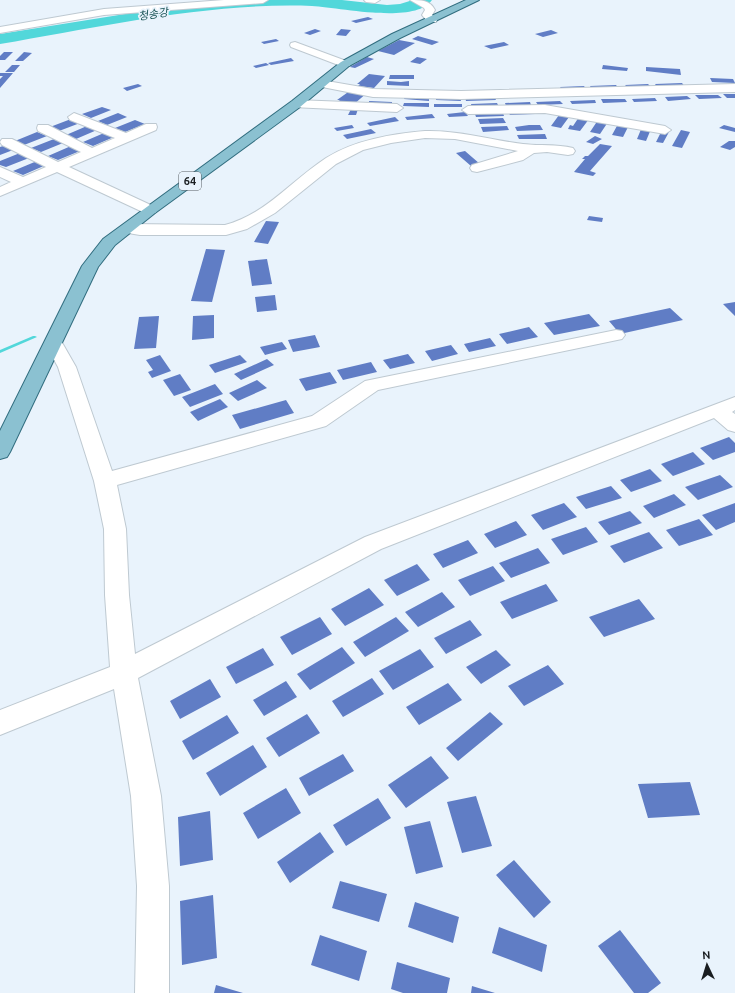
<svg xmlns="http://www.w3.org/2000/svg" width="735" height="993" viewBox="0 0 735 993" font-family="Ubuntu,'Noto Sans KR',sans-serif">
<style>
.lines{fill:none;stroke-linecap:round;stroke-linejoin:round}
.stream{fill:#52d7da;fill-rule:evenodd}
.river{fill:#52d7da;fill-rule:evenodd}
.building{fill:#607dc5}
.minor-casing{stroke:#bec9d1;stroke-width:2}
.major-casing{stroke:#316d7f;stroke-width:2}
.minor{fill:#fff;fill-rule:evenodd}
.major{fill:#8bc1d1;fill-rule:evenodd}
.labels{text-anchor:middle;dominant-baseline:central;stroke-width:3.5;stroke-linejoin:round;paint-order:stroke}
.far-water-label{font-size:11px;font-style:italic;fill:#104c4d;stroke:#e9f3fc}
.shield{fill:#e9f3fc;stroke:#575d62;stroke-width:1}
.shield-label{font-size:11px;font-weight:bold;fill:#191d20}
</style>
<rect width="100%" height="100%" fill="#e9f3fc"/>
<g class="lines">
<!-- stream -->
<path class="stream" d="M33,336H35L37,337L0,353V350Z"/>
<!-- river -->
<path class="river" d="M241,0H342L387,5L400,4L413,0H432C415,25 338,7 312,6C210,2 100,27 0,44V34L144,11Z"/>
</g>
<!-- building -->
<path class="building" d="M368,17L373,19L356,23L351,21Z
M315,29L321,31L310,35L304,33Z
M341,29L351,30L346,36L336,35Z
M551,30L558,33L543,37L535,34Z
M418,36L439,42L432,45L412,39Z
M276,39L279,41L264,44L261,42Z
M399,40L415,43L394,55L378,51Z
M504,42L509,45L491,49L484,46Z
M4,52H13L5,60H0V56Z
M24,52L32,53L23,61H15Z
M367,57L374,59L355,68L350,67Z
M417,57L427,59L420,64L410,62Z
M291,58L294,61L271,65L268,63Z
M266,63L269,65L256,68L253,66Z
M12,65H20L14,72H5Z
M603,65L628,68L627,71L602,69Z
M646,67L680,69L681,75L646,71Z
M0,73H13L0,88V79L3,76H0Z
M369,74L385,76L374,88L358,86L360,84H357Z
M390,75H414V79H389Z
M710,78L733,79L735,83L712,82Z
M387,81L401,82L409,81V86L387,85Z
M682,83L685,87L658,88L655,84Z
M138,84L142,86L127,91L123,88Z
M648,84L651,87L628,88L625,85Z
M616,85L619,89L592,90L590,86Z
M584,86L586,89L562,90L560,87Z
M351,90L368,92L353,105L337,102L340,100H337Z
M723,94H735V98H727Z
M405,95L429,97V101L404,99Z
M695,95H718L722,98L699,99Z
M494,96L496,100L466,101L465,97Z
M687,96L691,99L668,101L665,97Z
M436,97H460L461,101L436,100Z
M655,98L657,101L634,102L632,99Z
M601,99H625L627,102L603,103Z
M595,100L596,103L572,104L570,101Z
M369,101L392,102V106L369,105Z
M560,101L563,104L538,105L536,102Z
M530,102L531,105L506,106L505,103Z
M404,103H429V107L403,106Z
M497,103L499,107L472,108L471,104Z
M434,104H462V107H434Z
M102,107L111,110L91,118L82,114Z
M351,109H358L356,115H348Z
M502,110L504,116L476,117L475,114H471L470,112Z
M533,110L535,114L510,115L507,111Z
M465,112L468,116L449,117L447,114Z
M118,113L127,117L107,125L98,121Z
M432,114L435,118L407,120L405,117Z
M559,115L569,117L561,128L551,126Z
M395,117L399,121L370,126L367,123Z
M579,117L589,119L580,131L568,129L570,125L573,126Z
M503,118L506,123L480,124L478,119Z
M71,119L80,123L59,131L50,127Z
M135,120L145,124L125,132L115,128Z
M598,120L608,122L600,134L590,132Z
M618,124L629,125L623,137L612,135Z
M352,125L354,128L337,131L334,128Z
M529,125H540L543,130L517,131L515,127Z
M724,125L735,128V132L719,128Z
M87,126L97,130L76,139L66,135Z
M507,126L509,130L483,132L481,127Z
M642,127L651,129L646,141L637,139Z
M371,129L376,133L347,139L343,135Z
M662,130L669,132L663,143L656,142Z
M681,130L690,132L682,148L672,146Z
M37,132L47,136L24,145L15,141Z
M104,133L114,137L93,146L83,142Z
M545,134L547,139H519L517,135Z
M595,136L602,139L593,144L586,142Z
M54,139L63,143L41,152L31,148Z
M729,141H735V147L730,150L720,147Z
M600,144L612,146L590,171L596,173L593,176L574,172L585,159H582L585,156H588Z
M3,146L13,150L0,155V147Z
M71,146L80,151L58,160L48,156Z
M465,151L480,164L471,166L456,153Z
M20,153L29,158L6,167L0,165V161Z
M37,161L46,165L23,175L13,171Z
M589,216L603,218L602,222L587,220Z
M266,221L279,222L268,244L254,242Z
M206,249L225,250L212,302L191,301Z
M267,259L272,284L252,286L248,261Z
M275,295L277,310L257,312L255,297Z
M735,302V316L723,304Z
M670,308L683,320L620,334L609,321Z
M589,314L600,326L554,335L544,323Z
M214,315V338L192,340L193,316Z
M159,316L156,348L134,349L139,317Z
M529,327L538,337L507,344L499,334Z
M315,335L320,347L293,352L288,340Z
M490,338L496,346L469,352L464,344Z
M282,342L287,349L265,355L260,347Z
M451,345L458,354L432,361L425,351Z
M408,354L415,363L390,369L383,360Z
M160,355L171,371L152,378L148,372L153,370L146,360Z
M240,355L247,362L215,373L209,365Z
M267,359L274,365L241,380L234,374Z
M371,362L377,372L343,380L337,370Z
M330,372L337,383L306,391L299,379Z
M180,374L191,390L174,396L163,380Z
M257,380L267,388L238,401L229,393Z
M215,384L223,394L190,407L182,397Z
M220,399L228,407L198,421L190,412Z
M286,400L294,413L240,429L232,415Z
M729,437L735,443V452L713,460L700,448Z
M693,452L705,464L673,476L661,464Z
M650,469L662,481L631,492L620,480Z
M720,475L733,487L698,500L685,487Z
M611,486L622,498L586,509L576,497Z
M674,494L686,505L654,518L643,506Z
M564,503L577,517L543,530L531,515Z
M735,503V522L716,530L702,515Z
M630,511L642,523L609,535L598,522Z
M699,519L713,535L679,546L666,530Z
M516,521L527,535L495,548L484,534Z
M586,527L598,542L563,555L551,539Z
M649,532L663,548L624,563L610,546Z
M468,540L478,553L443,568L433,554Z
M538,548L550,563L511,578L499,563Z
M417,564L430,580L397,596L384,580Z
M493,566L505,581L470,596L458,580Z
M546,584L558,601L512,619L500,602Z
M369,588L384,605L345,626L331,609Z
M442,592L455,607L418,627L405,612Z
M639,599L655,619L604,637L589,617Z
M320,617L332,634L292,655L280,637Z
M396,617L409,631L365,657L353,642Z
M470,620L482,635L446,654L434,638Z
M342,647L355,663L310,690L297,674Z
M263,648L274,665L236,684L226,667Z
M420,649L434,667L393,690L379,671Z
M496,650L511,665L481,684L466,667Z
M548,665L564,684L524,706L508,686Z
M372,678L384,694L343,717L332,701Z
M210,679L221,697L180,719L170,701Z
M286,681L297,697L264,716L253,700Z
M448,683L462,700L419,725L406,707Z
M490,712L503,724L458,761L446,748Z
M307,714L320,733L279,757L266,738Z
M227,715L239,733L193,760L182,741Z
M253,745L267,767L220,796L206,773Z
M343,754L354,771L309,796L299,778Z
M431,756L449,778L406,808L388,785Z
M690,782L700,815L648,818L638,784Z
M286,788L301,813L258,839L243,813Z
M476,796L492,846L462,853L447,802Z
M378,798L391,818L346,846L333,825Z
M210,811L213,860L180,866L178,817Z
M430,821L443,867L416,874L404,827Z
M320,832L334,852L290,883L277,862Z
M514,860L551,902L534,918L496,875Z
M340,881L387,894L379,922L332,908Z
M213,895L217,958L182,965L180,901Z
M415,902L459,917L453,943L408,927Z
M499,927L547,945L542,972L492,953Z
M620,930L661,983L648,993H634L598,946Z
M320,935L367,951L359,981L311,965Z
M397,962L450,978L447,993H403L391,989Z
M216,985L243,993H214Z
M472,986L495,993H471Z"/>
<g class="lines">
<!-- minor casing -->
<g class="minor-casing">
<path id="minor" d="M224,0H268L263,3L104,15L0,33V27L104,9Z
M364,0H380L375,3L366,2Z
M410,0C421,0 430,0 435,10L432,15L437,20L436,22H428L422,15L425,10L424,8Z
M295,42L349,62L351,64L349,66H341L291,47L290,45L291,43Z
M321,80L373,89L461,91L735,84V92L461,99L373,97L317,86L315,84Z
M296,100L397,104L403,108L397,112L292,107L290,104Z
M545,105L665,126L671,130L665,134L545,113L468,114L462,110L468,106Z
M74,113L126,133L146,124H156L157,127L156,130L69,167L155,207L157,210L155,213H145L57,172L0,196V187L11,182L0,177V167L23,177L46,167L2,145L0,142L2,139H12L58,162L81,152L38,131L37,128L38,125H48L92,148L115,138L70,120L68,117Z
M425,131C459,130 490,140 523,144C540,146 556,144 573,148L575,151L573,154L568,155L547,152L534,153L523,160L477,172L472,171L470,168L472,165L518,151L455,139L425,138L391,143L363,150L336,164L275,213L247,229L226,235H140L122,232L119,229L122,226L127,224L225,225C266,214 291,181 326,158C355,140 391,134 425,131Z
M616,330L622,331L625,335L622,339L378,390L326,426L117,485L126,529L129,595L135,654L365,537L735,397V410L732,412L735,414V432L728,430L714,418L381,549L138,678L161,796L169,886V993H135L137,886L131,796L114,689L0,735V710L110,667L105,595L104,529L94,481L58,367L45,343L48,339L54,338L60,339L76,367L112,471L312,416L365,381Z"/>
</g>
<!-- major casing -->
<g class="major-casing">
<path id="major" d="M466,0H479L400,38L349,66L300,107L155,213L115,245L98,267L10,452L7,457L0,459V431L82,266L103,239L292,101L341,62L392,34Z"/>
</g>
<!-- minor -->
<use href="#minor" class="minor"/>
<!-- major -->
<use href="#major" class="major"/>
</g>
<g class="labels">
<!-- far-water labels -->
<g class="far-water-label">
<text transform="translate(153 14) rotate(-9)">청송강</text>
</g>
<!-- shield labels -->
<rect class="shield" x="179" y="172" width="22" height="18" rx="3"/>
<g class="shield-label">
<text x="190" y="181">64</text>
</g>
</g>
<!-- north arrow -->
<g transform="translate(707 965) rotate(356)" stroke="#e9f3fc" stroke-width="3" paint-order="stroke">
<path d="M0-3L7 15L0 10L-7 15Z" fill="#191d20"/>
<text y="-6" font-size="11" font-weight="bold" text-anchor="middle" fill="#191d20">N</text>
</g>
</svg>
